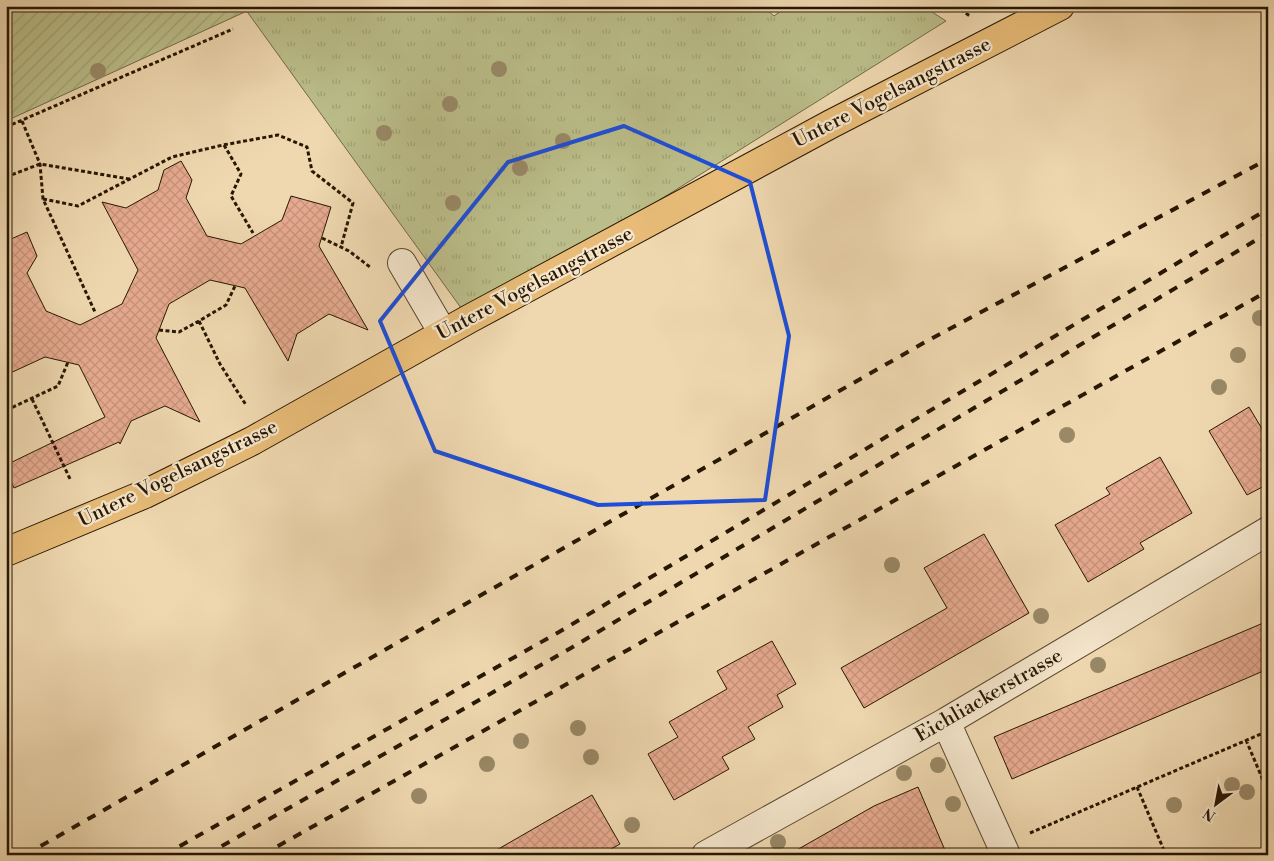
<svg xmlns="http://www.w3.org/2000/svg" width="1274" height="861" viewBox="0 0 1274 861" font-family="'Libre Bodoni',serif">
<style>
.grass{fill:url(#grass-tufts);stroke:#716a46}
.garden{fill:url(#garden-furrows);stroke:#716a46}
.building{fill:url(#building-cross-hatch);stroke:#271702}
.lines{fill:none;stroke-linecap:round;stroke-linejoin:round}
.minor-casing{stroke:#59472e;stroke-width:30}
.major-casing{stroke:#271702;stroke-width:30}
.path{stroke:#271702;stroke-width:3;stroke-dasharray:4 2.5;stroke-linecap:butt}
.minor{stroke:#f5e6cc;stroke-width:28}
.major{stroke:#e8bc78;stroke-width:28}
.rail{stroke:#271702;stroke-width:4;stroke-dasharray:9 9;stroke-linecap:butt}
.tree{fill:#998967}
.marked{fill:none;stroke:#1d4ed8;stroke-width:4;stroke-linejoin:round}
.labels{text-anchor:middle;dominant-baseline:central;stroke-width:4.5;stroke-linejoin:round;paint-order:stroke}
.street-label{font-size:20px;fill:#271702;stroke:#f5e6cc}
</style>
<defs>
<pattern id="grass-tufts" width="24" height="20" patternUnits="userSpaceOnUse" patternTransform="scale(1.25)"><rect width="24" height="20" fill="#bbbe8a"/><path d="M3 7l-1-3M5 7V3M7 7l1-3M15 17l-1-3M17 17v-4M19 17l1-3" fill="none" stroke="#a1a375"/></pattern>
<pattern id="garden-furrows" width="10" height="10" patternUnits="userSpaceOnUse" patternTransform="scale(1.25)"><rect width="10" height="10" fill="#bbbe8a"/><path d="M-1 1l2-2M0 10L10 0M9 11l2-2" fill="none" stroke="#a1a375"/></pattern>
<pattern id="building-cross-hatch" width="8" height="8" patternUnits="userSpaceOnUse" patternTransform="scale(1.25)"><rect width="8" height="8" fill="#e7aa90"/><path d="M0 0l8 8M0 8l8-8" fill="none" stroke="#c6927b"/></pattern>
</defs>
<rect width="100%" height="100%" fill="#efd8b0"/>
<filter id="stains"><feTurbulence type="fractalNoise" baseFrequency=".004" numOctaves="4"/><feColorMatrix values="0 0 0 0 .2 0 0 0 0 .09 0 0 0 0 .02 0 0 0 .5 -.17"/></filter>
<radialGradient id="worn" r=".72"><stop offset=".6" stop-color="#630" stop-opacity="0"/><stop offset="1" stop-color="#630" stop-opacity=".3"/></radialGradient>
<!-- grass -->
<path class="grass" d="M243,6H762L774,16L788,6H923L946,21L469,319Z"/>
<!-- garden -->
<path class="garden" d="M6,6H243L247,11L6,121Z"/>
<!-- building -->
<path class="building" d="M181,161L192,180L186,198L207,236L241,244L282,220L291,196L331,207L319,246L368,330L329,314L297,334L288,361L245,288L210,280L169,304L156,338L200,422L165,406L131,421L120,444L119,442L14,488L6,471V465L105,417L79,365L45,357L6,375V229L11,239L27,232L37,256L27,273L46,311L80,325L122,304L138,270L102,202L126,208L158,190L164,170Z
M1249,407L1268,439V484L1247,495L1209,431Z
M1160,457L1192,513L1140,543L1144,549L1088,582L1055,525L1110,494L1106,488Z
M984,534L1029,613L864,708L841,668L947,608L924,568Z
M1268,621V669L1012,779L994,737Z
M772,641L796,684L777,695L783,707L748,727L755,739L722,757L729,769L674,800L648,754L678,737L669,722L727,689L717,671Z
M918,787L947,855H788L874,806Z
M592,795L620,844L601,855H488Z"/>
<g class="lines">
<!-- minor casing -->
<g class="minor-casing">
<path id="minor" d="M402,263L443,333
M946,722L1006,855
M706,855L946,722L1268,531"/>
</g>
<!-- major casing -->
<g class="major-casing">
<path id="major" d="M6,552L145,494L252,441L469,319L831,124L1060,6"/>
</g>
<!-- path -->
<path class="path" d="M955,6L970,16
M22,121L40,164L43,199L95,312
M6,127L233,29
M224,145L241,174L231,196L253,233
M6,177L40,164L129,179
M43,199L78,206L172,157L223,145L278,135L307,147L312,171L353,203L341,247
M322,238L349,251L370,267
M199,321L220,364L246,405
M159,330L179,332L199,321L226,305L235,286
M32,399L71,481
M6,408H11L58,386L68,362
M1246,740L1268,792
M1137,787L1166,855
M1030,833L1268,731"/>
<!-- minor -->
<use href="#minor" class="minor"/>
<!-- major -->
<use href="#major" class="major"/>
<!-- rail -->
<path class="rail" d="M25,855L927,341L1268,159
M164,855L559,632L1268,209
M206,855L571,648L1268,233
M262,855L1268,291"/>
</g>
<!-- trees -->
<g class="tree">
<circle cx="499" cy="69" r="8"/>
<circle cx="98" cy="71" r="8"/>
<circle cx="450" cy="104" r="8"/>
<circle cx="384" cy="133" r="8"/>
<circle cx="563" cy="141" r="8"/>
<circle cx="520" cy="168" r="8"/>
<circle cx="453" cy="203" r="8"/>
<circle cx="1260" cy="318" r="8"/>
<circle cx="1238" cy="355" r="8"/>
<circle cx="1219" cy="387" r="8"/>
<circle cx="1067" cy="435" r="8"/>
<circle cx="892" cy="565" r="8"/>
<circle cx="1041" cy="616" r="8"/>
<circle cx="1098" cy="665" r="8"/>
<circle cx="578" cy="728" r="8"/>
<circle cx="521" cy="741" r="8"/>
<circle cx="591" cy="757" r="8"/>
<circle cx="487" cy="764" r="8"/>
<circle cx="938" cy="765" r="8"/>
<circle cx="904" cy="773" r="8"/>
<circle cx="1232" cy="785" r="8"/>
<circle cx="1247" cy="792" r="8"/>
<circle cx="419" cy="796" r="8"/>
<circle cx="953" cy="804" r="8"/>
<circle cx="1174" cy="805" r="8"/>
<circle cx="632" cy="825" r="8"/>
<circle cx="778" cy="842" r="8"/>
</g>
<!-- marked area -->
<path class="marked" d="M624,126L750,182L789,336L765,500L598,505L435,451L380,321L508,162Z"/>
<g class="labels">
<!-- street labels -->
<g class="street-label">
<text transform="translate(892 93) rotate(-27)">Untere Vogelsangstrasse</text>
<text transform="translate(535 284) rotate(-28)">Untere Vogelsangstrasse</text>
<text transform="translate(178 474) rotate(-26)">Untere Vogelsangstrasse</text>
<text transform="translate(989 696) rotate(-30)">Eichliackerstrasse</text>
</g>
</g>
<!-- margin -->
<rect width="1274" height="861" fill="none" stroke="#efd8b0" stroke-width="25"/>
<rect x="8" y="8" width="1259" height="846" fill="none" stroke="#271702" stroke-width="2.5"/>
<rect x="12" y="12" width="1249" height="836" fill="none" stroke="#271702"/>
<!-- north arrow -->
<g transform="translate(1216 804) rotate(212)" stroke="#f5e6cc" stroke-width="4" paint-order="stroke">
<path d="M0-4L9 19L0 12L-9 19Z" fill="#271702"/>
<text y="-8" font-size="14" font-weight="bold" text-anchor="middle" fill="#271702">N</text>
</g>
<rect width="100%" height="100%" filter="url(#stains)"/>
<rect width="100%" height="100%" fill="url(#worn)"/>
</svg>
